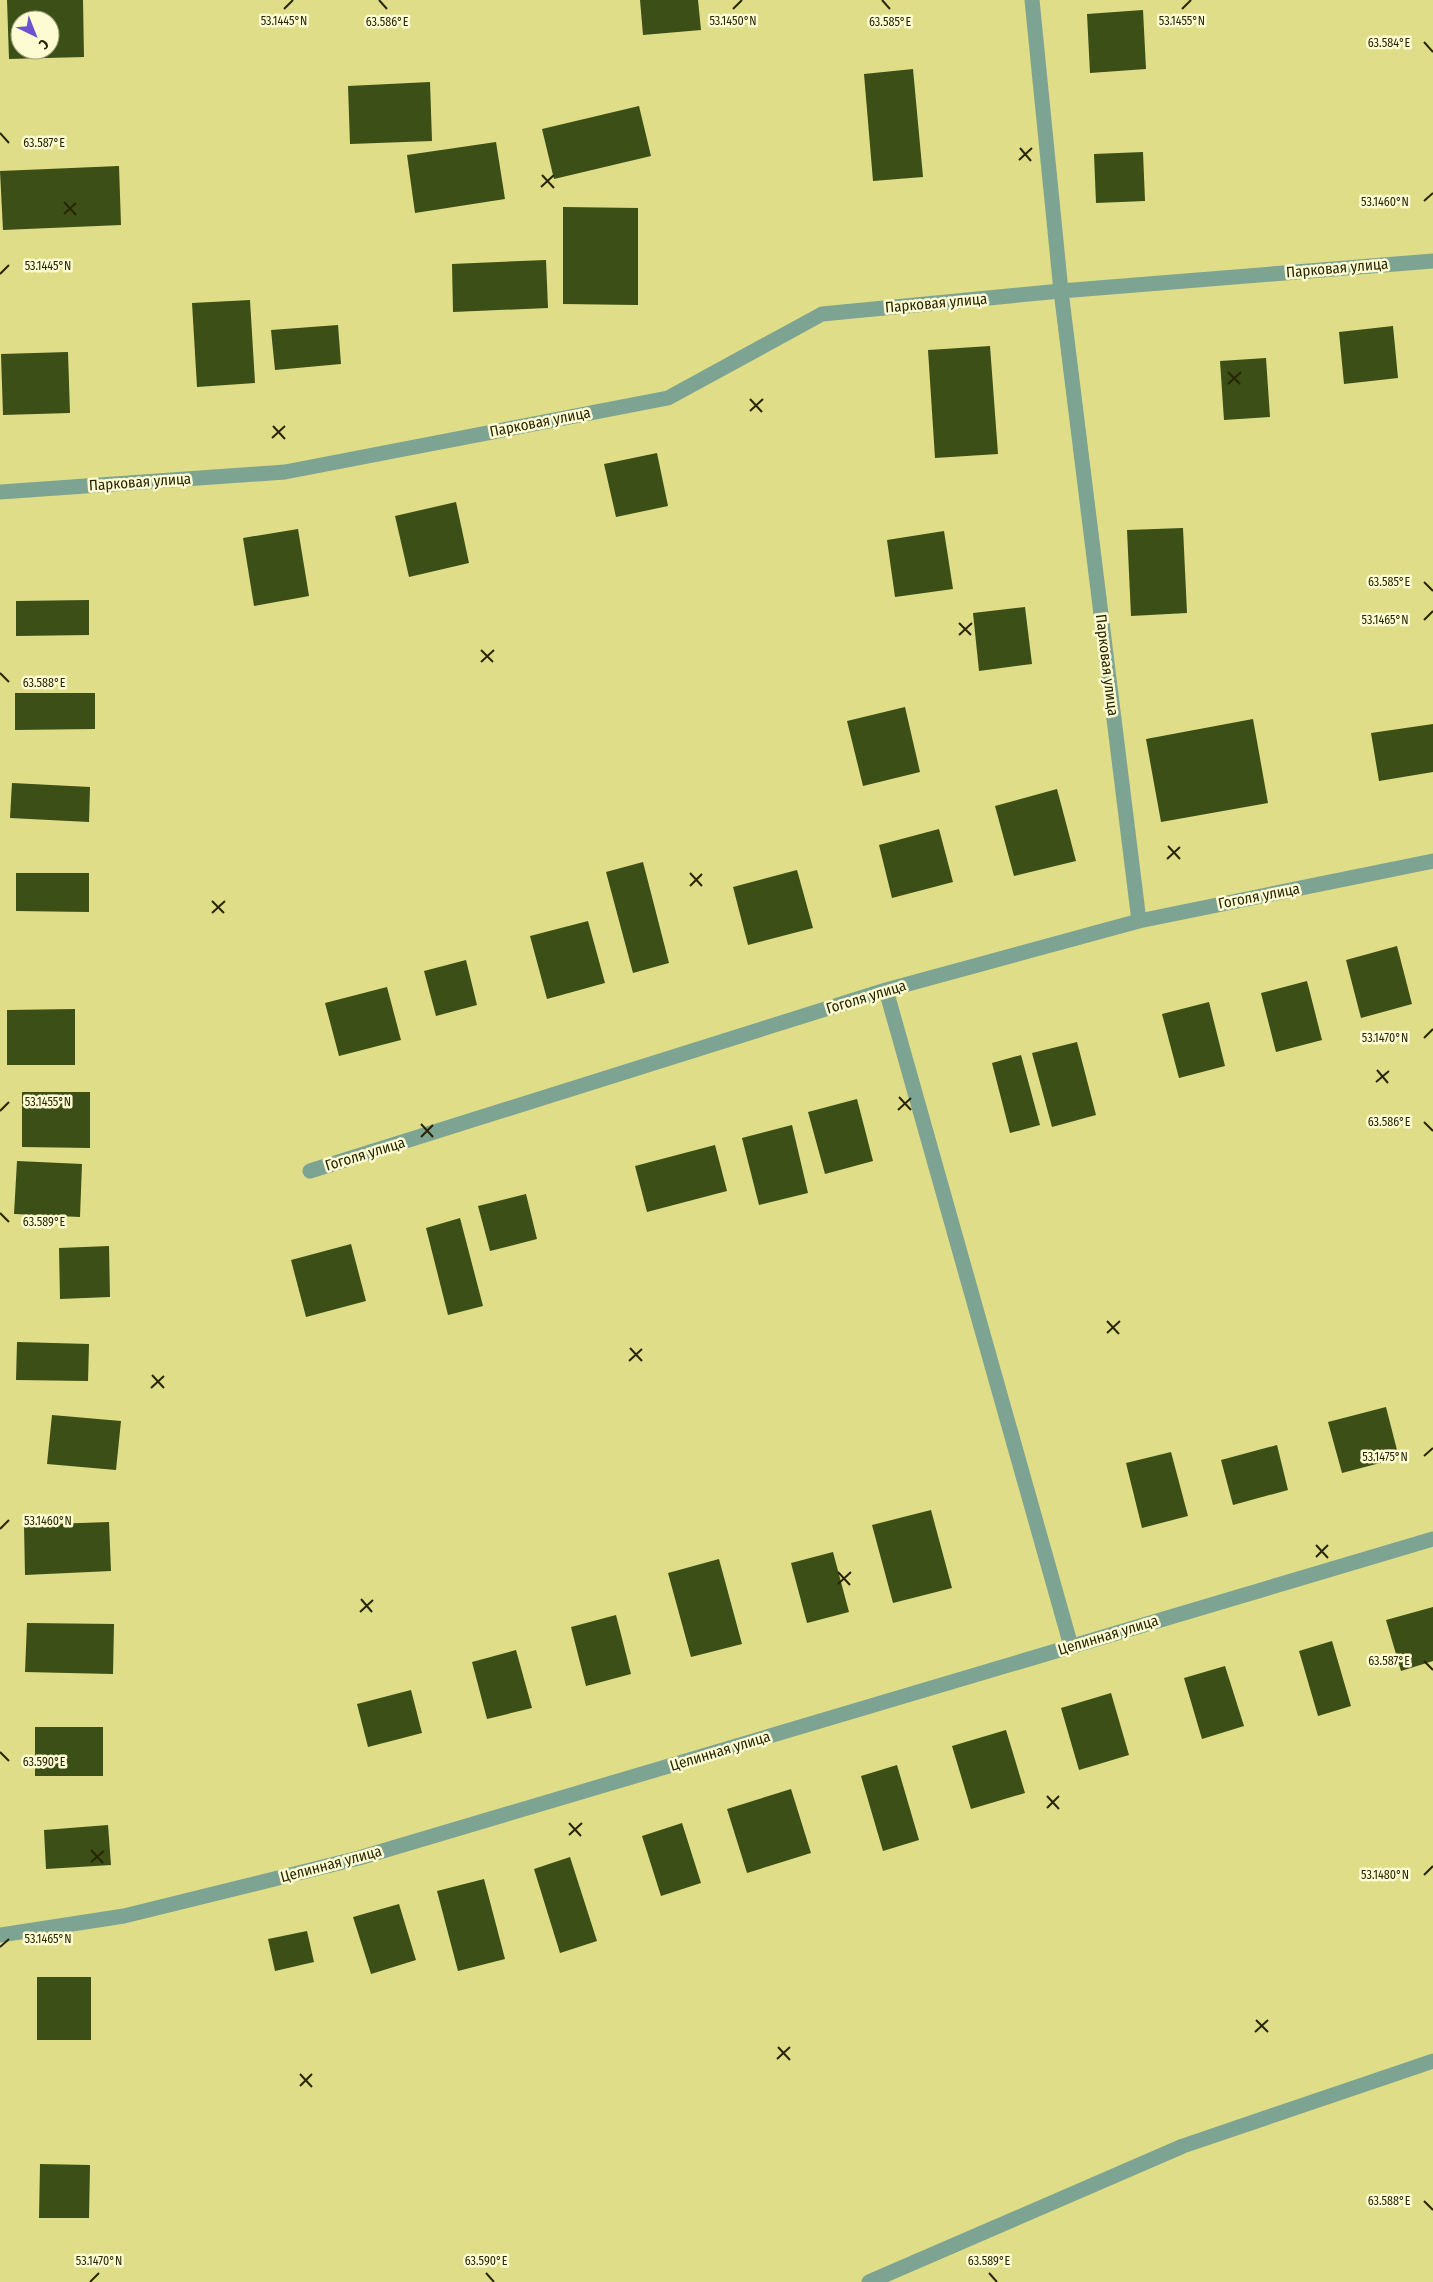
<svg xmlns="http://www.w3.org/2000/svg" width="1433" height="2282" viewBox="0 0 1433 2282" font-family="'Fira Sans Condensed',sans-serif">
<style>
.building{fill:#3b4f16;fill-rule:evenodd}
.lines{fill:none;stroke-linecap:round;stroke-linejoin:round}
.minor{stroke:#7da392;stroke-width:15}
.ticks{fill:none;stroke:#282602;stroke-width:2}
.labels{text-anchor:middle;dominant-baseline:central;stroke-width:5;stroke-linejoin:round;paint-order:stroke}
.street-label{font-size:15px;fill:#282602;stroke:#fcfbd2}
.ticks-label{font-size:12px;text-anchor:middle;fill:#282602;stroke:#fcfbd2;stroke-width:5;stroke-linejoin:round;paint-order:stroke}
</style>
<rect width="100%" height="100%" fill="#dfdd88"/>
<!-- building -->
<path class="building" d="M7,0H83L84,57L9,59ZM20,20H50V50H20Z
M640,0H698L701,30L643,35Z
M1143,10L1146,69L1090,73L1087,14Z
M913,69L923,177L873,181L864,74Z
M430,82L432,141L350,144L348,86Z
M639,106L651,156L554,179L542,129Z
M496,142L505,199L415,213L407,155Z
M1143,152L1145,201L1096,203L1094,154Z
M119,166L121,225L3,230L0,171Z
M563,207L638,208V305L563,304Z
M546,260L548,308L453,312L452,264Z
M250,300L255,383L197,387L192,303Z
M338,325L341,364L275,370L271,330Z
M1393,326L1398,378L1344,384L1339,332Z
M990,346L998,454L935,458L928,350Z
M68,352L70,413L3,415L1,354Z
M1266,358L1270,417L1224,420L1220,361Z
M657,453L668,506L616,517L604,464Z
M456,502L469,563L409,577L395,516Z
M1183,528L1187,613L1131,616L1127,530Z
M298,529L309,596L254,606L243,538Z
M944,531L953,589L895,597L887,540Z
M89,600V635L16,636V601Z
M1025,607L1032,664L979,671L973,613Z
M15,693H95V729L15,730Z
M905,707L920,772L863,786L847,721Z
M1253,719L1268,803L1161,822L1146,739Z
M1433,724V772L1379,781L1371,733Z
M12,783L90,787L89,822L10,818Z
M1057,789L1076,861L1014,876L995,806Z
M939,829L953,882L892,898L879,845Z
M643,862L669,963L633,973L606,872Z
M797,870L813,928L748,945L733,887Z
M16,873H89V912L16,911Z
M588,921L605,983L547,999L530,936Z
M1397,946L1412,1004L1361,1018L1346,960Z
M466,960L477,1005L436,1016L424,971Z
M1307,981L1322,1040L1276,1052L1261,993Z
M387,987L401,1040L339,1056L325,1003Z
M1209,1002L1225,1066L1179,1078L1162,1014Z
M75,1009V1065H7V1010Z
M1077,1042L1096,1115L1052,1127L1032,1053Z
M1021,1055L1040,1125L1010,1133L992,1063Z
M22,1092H90V1148L22,1147Z
M857,1099L873,1161L825,1174L808,1112Z
M792,1125L808,1193L759,1205L742,1138Z
M715,1145L727,1191L647,1212L635,1166Z
M17,1161L82,1164L80,1217L14,1214Z
M526,1194L537,1239L490,1251L478,1206Z
M460,1218L483,1306L448,1315L426,1228Z
M351,1244L366,1301L306,1317L291,1260Z
M109,1246L110,1297L60,1299L59,1248Z
M17,1342L89,1344L88,1381L16,1380Z
M1386,1407L1399,1458L1342,1473L1328,1422Z
M52,1415L121,1421L116,1470L47,1464Z
M1277,1445L1288,1490L1233,1505L1221,1460Z
M1171,1452L1188,1516L1142,1528L1126,1463Z
M931,1510L952,1588L893,1603L872,1525Z
M109,1522L111,1571L25,1575L24,1525Z
M833,1552L849,1612L807,1623L791,1563Z
M719,1559L742,1644L691,1657L668,1573Z
M1433,1607V1661L1401,1671L1386,1620Z
M616,1615L631,1674L586,1686L571,1627Z
M27,1623L114,1624L113,1674L25,1672Z
M1332,1641L1351,1706L1318,1716L1299,1651Z
M516,1650L532,1708L487,1719L472,1662Z
M1225,1666L1244,1726L1202,1739L1184,1678Z
M411,1690L422,1733L368,1747L357,1704Z
M1111,1693L1129,1755L1079,1770L1061,1708Z
M35,1727H103V1776H35Z
M1006,1730L1025,1793L971,1809L952,1746Z
M897,1765L919,1840L883,1851L861,1776Z
M791,1789L811,1853L747,1873L727,1809Z
M682,1823L701,1883L661,1896L642,1836Z
M108,1825L111,1865L46,1869L44,1830Z
M570,1857L597,1941L560,1953L534,1869Z
M484,1879L505,1959L458,1971L437,1891Z
M399,1904L416,1960L371,1974L353,1917Z
M307,1931L314,1962L275,1971L268,1939Z
M37,1977H91V2040H37Z
M40,2164L90,2165L89,2218H39Z"/>
<g class="lines">
<!-- minor -->
<path class="minor" d="M1032,0L1061,291L1139,921
M0,492L285,472L668,398L822,314L1061,291L1433,261
M886,990L1071,1646
M310,1171L886,990L1139,921L1433,861
M0,1935L124,1916L359,1858L1433,1539
M869,2282L1183,2146L1433,2061"/>
</g>
<!-- ticks -->
<path class="ticks" d="M379,0L387,9M882,0L890,9M284,9L293,0M733,9L742,0M1182,9L1191,0M1424,42L1433,52M0,133L9,143M1020,148L1031,161M1019,160L1032,148M542,175L554,188M541,187L554,175M1424,201L1433,193M64,202L76,215M64,214L76,203M0,274L9,265M1228,372L1240,384M1228,384L1241,372M750,399L762,412M750,411L763,399M273,426L285,439M272,438L285,426M1424,582L1433,591M1424,620L1433,611M959,623L971,635M959,635L972,623M481,650L493,662M481,662L494,650M0,673L9,682M1168,846L1180,859M1167,859L1180,847M690,873L702,886M690,886L702,874M212,901L224,913M212,913L225,901M1424,1038L1433,1029M1377,1070L1388,1083M1376,1082L1389,1071M899,1097L911,1110M898,1110L911,1098M0,1111L9,1102M1424,1122L1433,1131M421,1124L433,1137M421,1137L433,1125M0,1213L9,1222M1107,1321L1119,1334M1107,1333L1120,1321M630,1348L642,1361M629,1361L642,1349M152,1375L164,1388M151,1388L164,1376M1424,1456L1433,1448M0,1529L9,1520M1316,1545L1328,1558M1316,1557L1328,1545M838,1572L850,1585M838,1584L851,1572M361,1599L372,1612M360,1612L373,1600M1424,1661L1433,1670M0,1752L9,1761M1047,1796L1059,1809M1047,1808L1059,1796M569,1823L581,1836M569,1835L582,1823M91,1850L103,1863M91,1862L104,1851M1424,1875L1433,1866M0,1947L9,1939M1256,2020L1268,2032M1255,2032L1268,2020M778,2047L790,2060M777,2059L790,2047M300,2074L312,2087M300,2086L312,2074M1424,2201L1433,2210M486,2273L494,2282M989,2273L997,2282M90,2282L99,2273"/>
<g class="labels">
<!-- street labels -->
<g class="street-label">
<text transform="translate(1337 268) rotate(-5)">Парковая улица</text>
<text transform="translate(936 303) rotate(-5)">Парковая улица</text>
<text transform="translate(540 422) rotate(-11)">Парковая улица</text>
<text transform="translate(140 482) rotate(-4)">Парковая улица</text>
<text transform="translate(1107 665) rotate(83)">Парковая улица</text>
<text transform="translate(1259 896) rotate(-11)">Гоголя улица</text>
<text transform="translate(866 997) rotate(-17)">Гоголя улица</text>
<text transform="translate(365 1154) rotate(-17)">Гоголя улица</text>
<text transform="translate(1108 1635) rotate(-17)">Целинная улица</text>
<text transform="translate(720 1751) rotate(-17)">Целинная улица</text>
<text transform="translate(331 1864) rotate(-15)">Целинная улица</text>
</g>
</g>
<g class="ticks-label">
<text x="284" y="25">53.1445°N</text>
<text x="733" y="25">53.1450°N</text>
<text x="1182" y="25">53.1455°N</text>
<text x="890" y="26">63.585°E</text>
<text x="387" y="26">63.586°E</text>
<text x="1389" y="47">63.584°E</text>
<text x="44" y="147">63.587°E</text>
<text x="1385" y="206">53.1460°N</text>
<text x="48" y="270">53.1445°N</text>
<text x="1389" y="586">63.585°E</text>
<text x="1385" y="624">53.1465°N</text>
<text x="44" y="687">63.588°E</text>
<text x="1385" y="1042">53.1470°N</text>
<text x="48" y="1106">53.1455°N</text>
<text x="1389" y="1126">63.586°E</text>
<text x="44" y="1226">63.589°E</text>
<text x="1385" y="1461">53.1475°N</text>
<text x="48" y="1525">53.1460°N</text>
<text x="1389" y="1665">63.587°E</text>
<text x="44" y="1766">63.590°E</text>
<text x="1385" y="1879">53.1480°N</text>
<text x="48" y="1943">53.1465°N</text>
<text x="1389" y="2205">63.588°E</text>
<text x="486" y="2265">63.590°E</text>
<text x="989" y="2265">63.589°E</text>
<text x="99" y="2265">53.1470°N</text>
</g>
<!-- north arrow -->
<g transform="translate(35 35) rotate(137)"><circle r="24" fill="#fcfbd2" stroke="#a7a67f"/>
<path d="M0-4L9 19L0 12L-9 19Z" fill="#6a54cd"/>
<text y="-8" font-size="14" font-weight="bold" text-anchor="middle" fill="#282602">С</text>
</g>
</svg>
